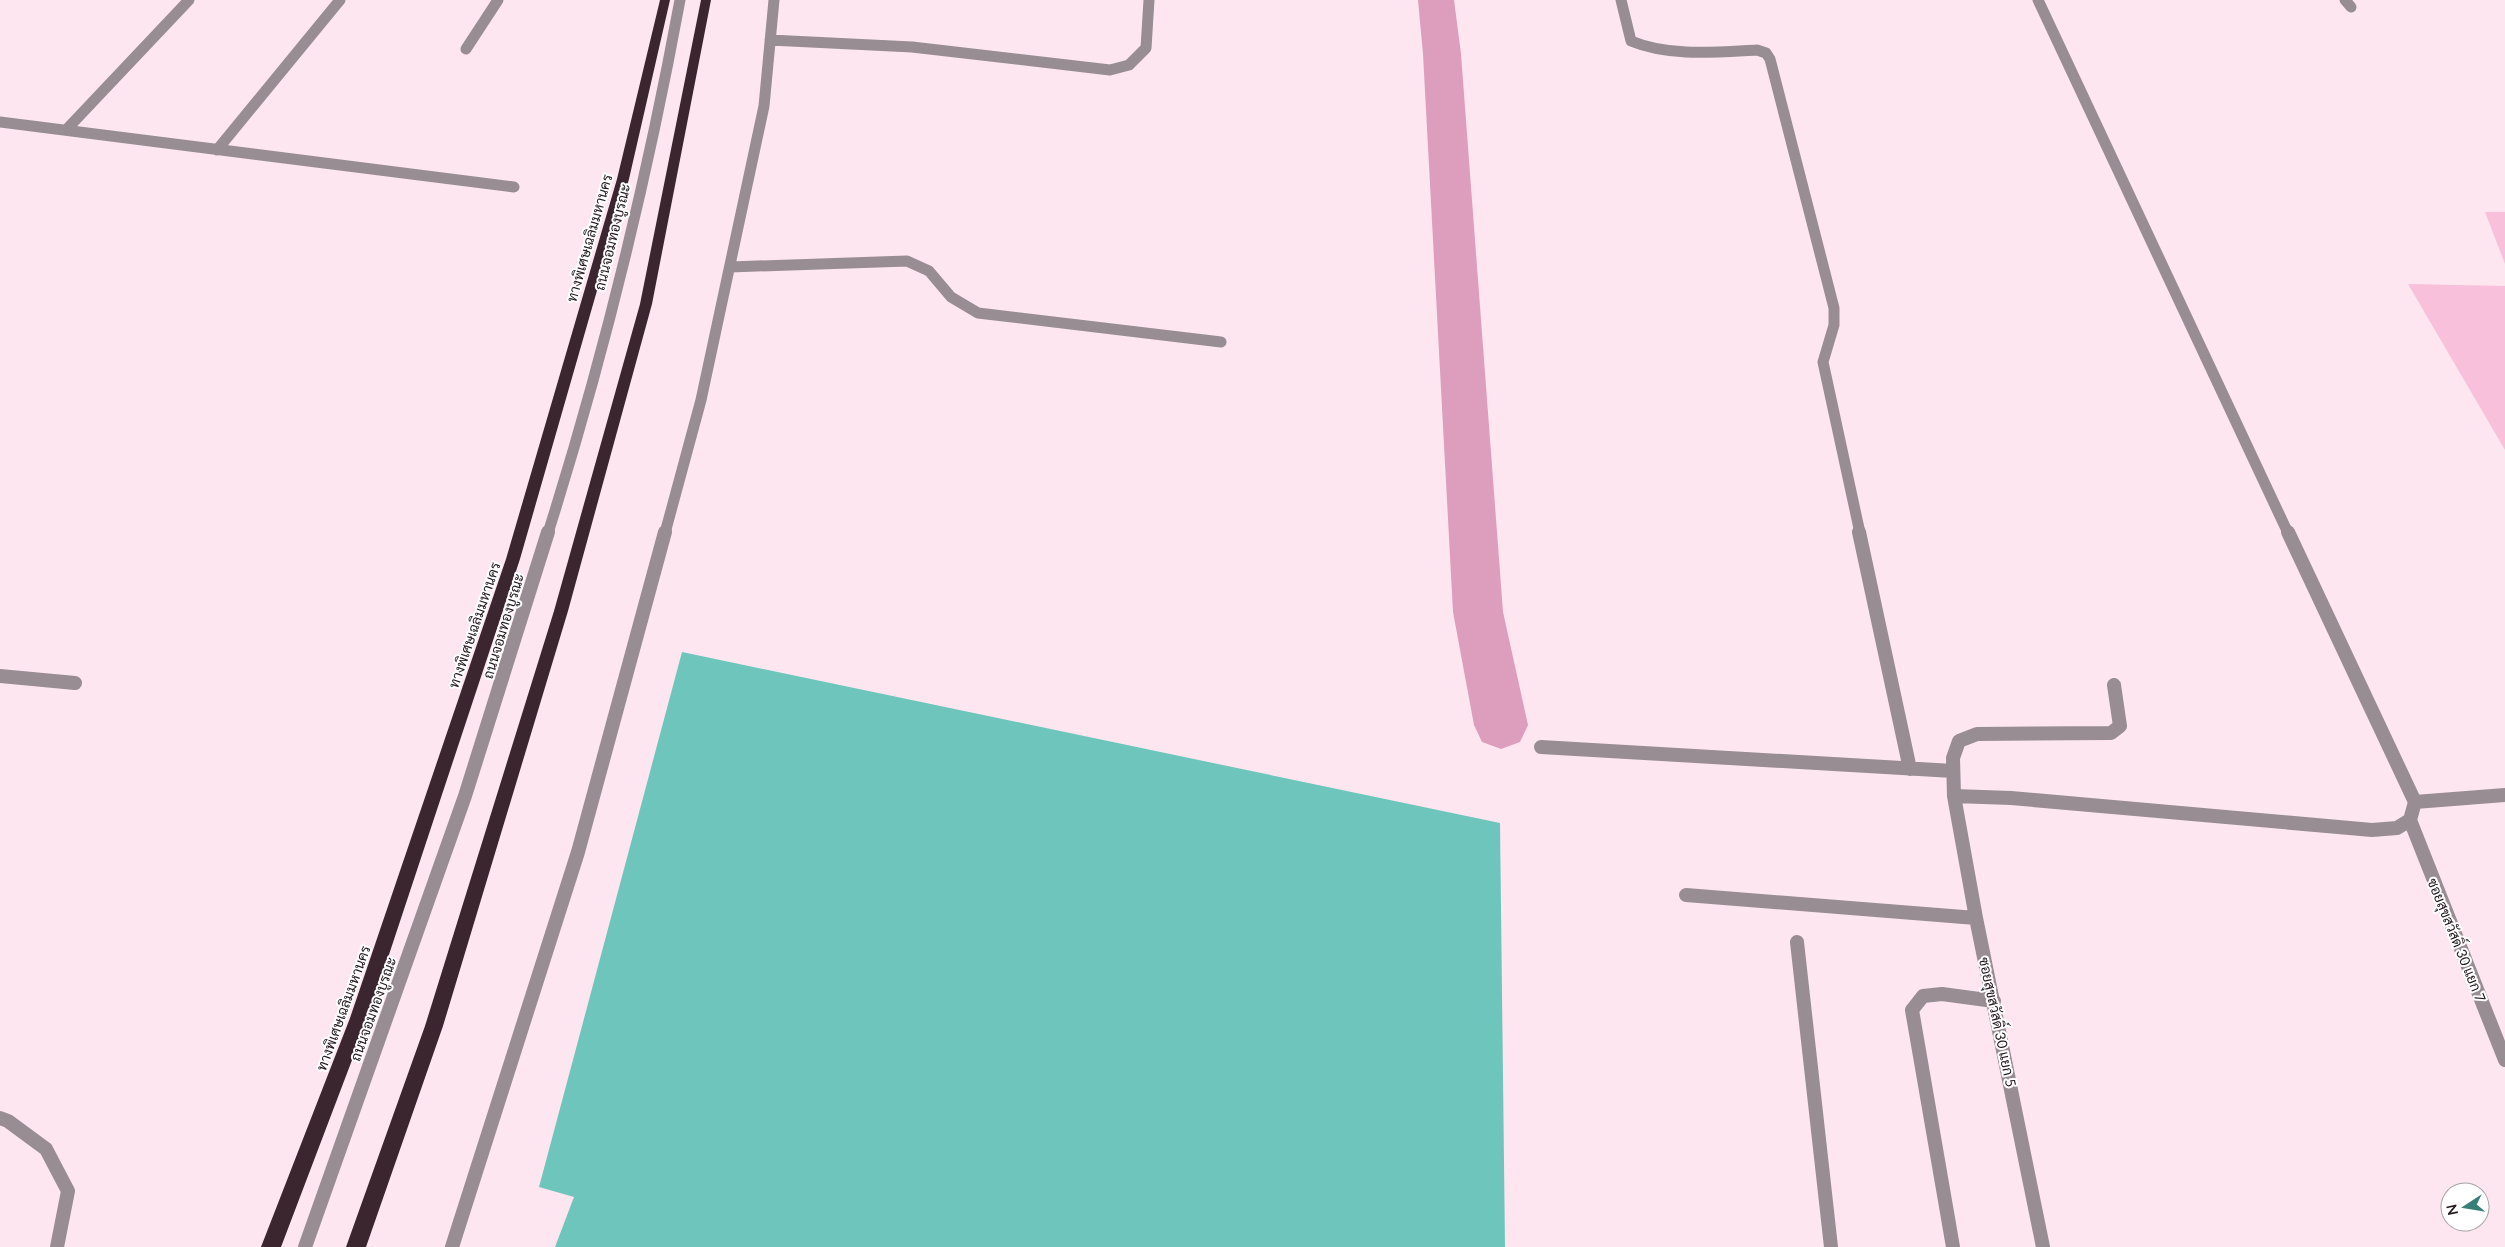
<svg xmlns="http://www.w3.org/2000/svg" width="2505" height="1247" viewBox="0 0 2505 1247" font-family="Lato,Sarabun,sans-serif">
<style>
.green{fill:#f8c0db}
.lines{fill:none;stroke-linecap:round;stroke-linejoin:round}
.canal{fill:#dd9dbc;fill-rule:evenodd}
.building{fill:#6dc5bb}
.minor-far1{stroke:#988d92;stroke-width:11}
.minor{stroke:#988d92;stroke-width:14}
.highway{fill:#3b2630;fill-rule:evenodd}
.labels{text-anchor:middle;dominant-baseline:central;stroke-width:4;stroke-linejoin:round;paint-order:stroke}
.street-label{font-size:14px;fill:#22181d;stroke:#fff}
</style>
<rect width="100%" height="100%" fill="#fde6f0"/>
<!-- green -->
<path class="green" d="M2485,212H2505V264Z
M2408,284L2505,286V450Z"/>
<g class="lines">
<!-- canal -->
<path class="canal" d="M1418,0H1454L1461,54L1503,612L1528,725L1520,742L1501,749L1482,742L1474,725L1453,612L1423,54Z"/>
</g>
<!-- building -->
<path class="building" d="M682,652L1500,823L1505,1247H555L574,1197L539,1187Z"/>
<g class="lines">
<!-- minor-far1 -->
<path class="minor-far1" d="M1621,0L1631,41C1669,57 1717,52 1757,50L1766,53L1770,59L1834,308V325L1823,362L1860,533
M2038,0L2288,533
M2345,0L2351,7
M770,40L912,47L1110,70L1129,65L1146,48L1149,0
M466,49L498,0
M0,122L514,187
M66,130L189,0
M217,150L340,0
M730,267L907,261L929,271L951,297L978,313L1221,342
M548,533C603,359 647,179 680,0
M665,533L701,400L764,106L774,0"/>
<!-- minor -->
<path class="minor" d="M1859,532L1910,769
M0,676L75,683
M1541,747L1953,771
M1954,796L2011,798L2372,830L2397,828L2410,820L2415,802L2288,532
M2415,802L2505,795
M2410,820L2505,1060
M1686,895L1976,918
M1797,942L1831,1247
M0,1118L8,1121L46,1149L68,1191L57,1247
M305,1247L465,796L548,532
M452,1247L578,852L665,532
M1953,1247L1912,1010L1923,996L1942,994L1994,1001
M2043,1247L1976,918L1954,796L1953,758L1959,741L1977,734L2111,733L2120,726L2114,685"/>
<!-- highway -->
<path class="highway" d="M660,0H670L629,179L520,559L368,1018L281,1247H261L350,1018L506,559L617,179Z
M701,0H711L652,304L568,611L443,1026L366,1247H346L425,1026L554,611L640,304Z"/>
</g>
<g class="labels">
<!-- street labels -->
<g class="street-label">
<text transform="translate(612 237) rotate(-76)">ถนนจอมทองบูรณะ</text>
<text transform="translate(589 238) rotate(-74)">ทางพิเศษเฉลิมมหานคร</text>
<text transform="translate(474 625) rotate(-71)">ทางพิเศษเฉลิมมหานคร</text>
<text transform="translate(503 626) rotate(-73)">ถนนจอมทองบูรณะ</text>
<text transform="translate(2457 940) rotate(68)">ซอยสุขสวัสดิ์ 30 แยก 7</text>
<text transform="translate(343 1008) rotate(-70)">ทางพิเศษเฉลิมมหานคร</text>
<text transform="translate(373 1009) rotate(-70)">ถนนจอมทองบูรณะ</text>
<text transform="translate(1998 1022) rotate(78)">ซอยสุขสวัสดิ์ 30 แยก 5</text>
</g>
</g>
<!-- north arrow -->
<g transform="translate(2465 1207) rotate(258)"><circle r="24" fill="#ffffff" stroke="#a7a3a5"/>
<path d="M0-4L9 19L0 12L-9 19Z" fill="#387f77"/>
<text y="-8" font-size="14" font-weight="bold" text-anchor="middle" fill="#22181d">N</text>
</g>
</svg>
